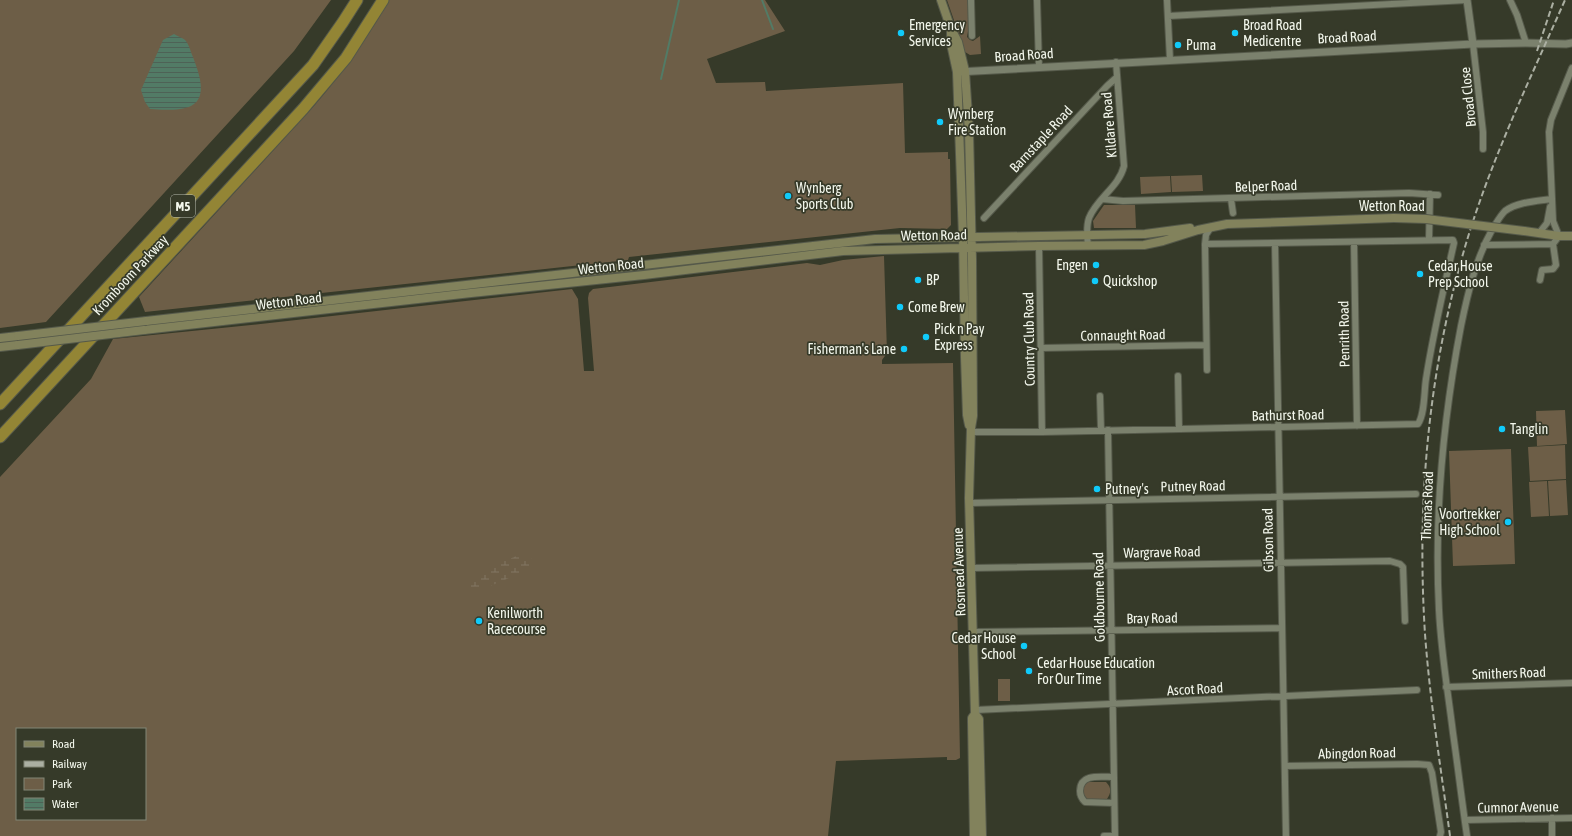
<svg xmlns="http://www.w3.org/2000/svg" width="1572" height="836" viewBox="0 0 1572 836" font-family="'Asap Condensed',sans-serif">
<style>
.green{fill:#6d5e47;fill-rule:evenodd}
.wetland{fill:url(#wetland-marsh)}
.water{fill:url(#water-rules)}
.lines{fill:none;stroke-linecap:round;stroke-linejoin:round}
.stream{stroke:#527b66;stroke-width:2}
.minor-casing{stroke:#55594a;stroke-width:8}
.tertiary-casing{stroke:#55594a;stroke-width:9}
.secondary-casing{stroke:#55594a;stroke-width:10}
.motorway-casing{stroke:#55594a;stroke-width:13}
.minor{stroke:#7b816d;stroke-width:6}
.tertiary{stroke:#7b816d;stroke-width:7}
.secondary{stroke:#82825c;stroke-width:8}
.motorway{stroke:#938535;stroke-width:11}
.rail{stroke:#abafa2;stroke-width:2;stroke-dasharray:6 3;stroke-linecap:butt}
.secondary-bridge-casing{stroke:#55594a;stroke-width:10;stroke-linecap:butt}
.secondary-bridge{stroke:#82825c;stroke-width:8}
.poi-dot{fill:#10cafa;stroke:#363a29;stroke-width:1.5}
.labels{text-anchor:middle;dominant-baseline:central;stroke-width:3.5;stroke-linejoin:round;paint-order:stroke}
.shield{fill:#363a29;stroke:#babeb2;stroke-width:1}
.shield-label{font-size:13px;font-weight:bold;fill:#f3f7ec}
.poi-label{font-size:14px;fill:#f3f7ec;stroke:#363a29;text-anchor:start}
.street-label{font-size:14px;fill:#f3f7ec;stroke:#363a29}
</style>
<defs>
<pattern id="wetland-marsh" width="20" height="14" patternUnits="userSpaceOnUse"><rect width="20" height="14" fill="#6d5e47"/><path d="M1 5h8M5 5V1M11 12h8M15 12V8" fill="none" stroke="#827662"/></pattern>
<pattern id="water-rules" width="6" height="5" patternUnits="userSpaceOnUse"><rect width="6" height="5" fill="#527b66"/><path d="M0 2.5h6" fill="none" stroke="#4e6256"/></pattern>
</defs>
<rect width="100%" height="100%" fill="#363a29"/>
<!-- green -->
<path class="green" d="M0,0H331L294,51L46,322L0,328Z
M389,0H765L785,31L707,59L716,83L765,82L766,91L903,83L905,153L948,152V159H950L951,225L947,229L900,228L629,257L628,260L145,312L139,297L313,107C342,74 367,39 389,0Z
M947,0H968L969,26L967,37L970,40L973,41L980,36L981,54L970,55L965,52Z
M1202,175L1203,191L1172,192L1171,176Z
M1170,176L1171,192L1141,194L1140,177Z
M1104,205H1135L1136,228H1094L1093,221Z
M884,256L887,353L882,360V364L953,363L960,758L956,760H947V757L836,761L828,836H0V477L91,379L113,339L251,325L572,289L578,299L584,371H594L588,298L589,293L593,289L807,263L820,265L843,260ZM17,729H145V819H17Z
M1565,410L1567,444L1537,446L1536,411Z
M1565,445L1566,479L1530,481L1528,447Z
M1511,449L1515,564L1453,566L1449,451Z
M1566,480L1568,515L1550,516L1548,481Z
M1547,481L1549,516L1531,517L1529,482Z
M998,679H1010V701H998Z
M1087,782H1106C1112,788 1111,793 1107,799L1088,800L1084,795V786Z"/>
<!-- wetland -->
<path class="wetland" d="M527,553L531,558L533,564C519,575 494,585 478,590L474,591L469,586V580C477,573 517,554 527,553Z"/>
<!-- water -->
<path class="water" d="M174,34C177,36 183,38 185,40C189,44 191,53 193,57C198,71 209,97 191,106C181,111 161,110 150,109L145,102L141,90L163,40Z"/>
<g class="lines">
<!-- stream -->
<path class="stream" d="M762,0L773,29
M661,79L679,0"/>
<!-- minor casing -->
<g class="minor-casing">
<path id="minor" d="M971,0L972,36
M1037,0L1039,67
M1167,0L1170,60
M1510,0L1517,15L1526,43
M1168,16L1467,0
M1473,44L1483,132V149
M1102,199L1123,201L1409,193L1438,195
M1231,199L1233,213
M984,218L1107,86L1117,77
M1539,233L1547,223L1550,207
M1429,240L1430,194
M1354,242L1357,426
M1275,244L1286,836
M1484,245L1553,244L1559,236L1553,221L1549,132L1551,120L1572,68
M1039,246L1042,432
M1088,246C1087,237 1086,227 1089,218C1097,198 1119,187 1124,166L1116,62
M1540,280L1542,270L1553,269L1556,265L1553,244
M1041,348L1206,345
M1207,370L1205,244L1206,235L1211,227
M1178,376L1179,429
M1100,396L1101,430
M1108,430L1115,836
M971,432H1042L1418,424C1425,414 1424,391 1426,379C1433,333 1444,288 1454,243L1453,240L1205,244
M970,503L1416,494
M972,568L1390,561L1400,564L1403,567L1405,621
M974,632L1282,628
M1446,687L1572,683
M975,710L1417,690
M1285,766L1417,764L1429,765L1432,773L1441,832L1440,836
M1114,777C1101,777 1080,773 1080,791C1080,796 1082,799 1085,802L1114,803
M1552,818V836
M1465,820L1572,818
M1104,836H1115
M1467,836C1462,802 1458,768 1453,733C1448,692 1441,652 1439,610C1434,514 1443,420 1461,326C1468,292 1476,258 1493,228C1497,222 1500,216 1505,211C1517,202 1537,201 1551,199"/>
</g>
<!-- tertiary casing -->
<g class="tertiary-casing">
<path id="tertiary" d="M1467,0L1473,44
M957,72L1473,44L1526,43L1566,44L1572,43"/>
</g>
<!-- secondary casing -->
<g class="secondary-casing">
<path id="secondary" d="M941,0L951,29L958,42L965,71L969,131L972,259L973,416L971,428L969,498L975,714L979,719V722L982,836
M951,32V44L957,72L963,237L965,358L967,415L969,425
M1524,231L1559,236H1572
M146,321L875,239L1145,234L1190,228
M144,330L471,293L644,275L843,251L1039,246L1144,245L1163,241L1198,230L1227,224L1394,218
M0,338L18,336
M0,347L18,345
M974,836L972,722V718L975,714"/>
</g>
<!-- motorway casing -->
<g class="motorway-casing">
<path id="motorway" d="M0,404L313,65L343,22L357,0
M0,437L303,109L346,58L383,0"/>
</g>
<!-- minor -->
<use href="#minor" class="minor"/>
<!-- tertiary -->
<use href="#tertiary" class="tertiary"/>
<!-- secondary -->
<use href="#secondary" class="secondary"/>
<!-- motorway -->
<use href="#motorway" class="motorway"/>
<!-- rail -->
<path class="rail" d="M1537,51L1554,0
M1450,836C1441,769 1430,702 1425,634C1417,508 1427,383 1461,261C1486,170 1527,86 1565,0"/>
<!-- secondary-bridge casing -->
<g class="secondary-bridge-casing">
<path id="secondary-bridge" d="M1394,218L1426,219L1524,231
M18,336L146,321
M18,345L144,330"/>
</g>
<!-- secondary-bridge -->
<use href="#secondary-bridge" class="secondary-bridge"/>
</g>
<!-- markers -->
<g class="poi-dot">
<circle cx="901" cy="33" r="4"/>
<circle cx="1235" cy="33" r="4"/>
<circle cx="1178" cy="45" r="4"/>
<circle cx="940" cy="122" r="4"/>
<circle cx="788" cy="196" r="4"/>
<circle cx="1096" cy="265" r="4"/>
<circle cx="1420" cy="274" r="4"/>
<circle cx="918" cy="280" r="4"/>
<circle cx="1095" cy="281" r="4"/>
<circle cx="900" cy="307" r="4"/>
<circle cx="926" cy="337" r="4"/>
<circle cx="904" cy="349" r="4"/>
<circle cx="1502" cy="429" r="4"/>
<circle cx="1097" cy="489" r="4"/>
<circle cx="1508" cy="522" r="4"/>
<circle cx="479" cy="621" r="4"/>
<circle cx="1024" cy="646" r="4"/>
<circle cx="1029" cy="671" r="4"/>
</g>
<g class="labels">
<!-- shield labels -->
<rect class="shield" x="171" y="195" width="24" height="22" rx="3"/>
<g class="shield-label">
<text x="183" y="206">M5</text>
</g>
<!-- poi labels -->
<g class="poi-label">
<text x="909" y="25">Emergency<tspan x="909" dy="16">Services</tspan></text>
<text x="1243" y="25">Broad Road<tspan x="1243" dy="16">Medicentre</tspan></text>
<text x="1186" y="45">Puma</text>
<text x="948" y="114">Wynberg<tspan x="948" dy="16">Fire Station</tspan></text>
<text x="796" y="188">Wynberg<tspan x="796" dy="16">Sports Club</tspan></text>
<text x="1088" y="265" text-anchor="end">Engen</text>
<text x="1428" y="266">Cedar House<tspan x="1428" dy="16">Prep School</tspan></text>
<text x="926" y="280">BP</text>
<text x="1103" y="281">Quickshop</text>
<text x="908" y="307">Come Brew</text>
<text x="934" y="329">Pick n Pay<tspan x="934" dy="16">Express</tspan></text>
<text x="896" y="349" text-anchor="end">Fisherman's Lane</text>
<text x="1510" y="429">Tanglin</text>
<text x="1105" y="489">Putney's</text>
<text x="1500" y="514" text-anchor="end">Voortrekker<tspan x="1500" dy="16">High School</tspan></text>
<text x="487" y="613">Kenilworth<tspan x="487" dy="16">Racecourse</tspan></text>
<text x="1016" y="638" text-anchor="end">Cedar House<tspan x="1016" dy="16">School</tspan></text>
<text x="1037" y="663">Cedar House Education<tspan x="1037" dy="16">For Our Time</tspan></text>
</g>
<!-- street labels -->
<g class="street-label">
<text transform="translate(1347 37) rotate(-3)">Broad Road</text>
<text transform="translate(1024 55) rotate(-4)">Broad Road</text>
<text transform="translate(1468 97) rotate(-96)">Broad Close</text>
<text transform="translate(1109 125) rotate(-95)">Kildare Road</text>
<text transform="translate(1041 139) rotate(-47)">Barnstaple Road</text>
<text transform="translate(1266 186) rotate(-2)">Belper Road</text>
<text x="1392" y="206">Wetton Road</text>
<text transform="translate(934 235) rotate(-1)">Wetton Road</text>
<text transform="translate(611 266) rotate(-6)">Wetton Road</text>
<text transform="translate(130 275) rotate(-47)">Kromboom Parkway</text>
<text transform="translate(289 301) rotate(-7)">Wetton Road</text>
<text transform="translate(1344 334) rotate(-91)">Penrith Road</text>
<text transform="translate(1123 335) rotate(-1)">Connaught Road</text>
<text transform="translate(1029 339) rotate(-91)">Country Club Road</text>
<text transform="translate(1288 415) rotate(-1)">Bathurst Road</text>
<text transform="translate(1193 486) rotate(-1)">Putney Road</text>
<text transform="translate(1427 506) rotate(-88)">Thomas Road</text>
<text transform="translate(1268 540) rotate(-91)">Gibson Road</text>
<text transform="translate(1162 552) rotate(-1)">Wargrave Road</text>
<text transform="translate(959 572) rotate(-92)">Rosmead Avenue</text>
<text transform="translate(1099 597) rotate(-91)">Goldbourne Road</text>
<text transform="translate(1152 618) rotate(-1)">Bray Road</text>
<text transform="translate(1509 673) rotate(-2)">Smithers Road</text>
<text transform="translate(1195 689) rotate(-3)">Ascot Road</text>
<text transform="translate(1357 753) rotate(-1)">Abingdon Road</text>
<text transform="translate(1518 807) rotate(-1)">Cumnor Avenue</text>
</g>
</g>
<!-- legend -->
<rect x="16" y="728" width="130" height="92" fill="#363a29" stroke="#828677"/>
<rect x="24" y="741" width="20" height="6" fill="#82825c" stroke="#828677"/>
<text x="52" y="748" font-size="12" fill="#f3f7ec">Road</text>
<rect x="24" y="761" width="20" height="6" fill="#abafa2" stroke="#828677"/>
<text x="52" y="768" font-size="12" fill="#f3f7ec">Railway</text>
<rect x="24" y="778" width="20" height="12" fill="#6d5e47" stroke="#828677"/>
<text x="52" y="788" font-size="12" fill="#f3f7ec">Park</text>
<rect x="24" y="798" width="20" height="12" fill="url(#water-rules)" stroke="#828677"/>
<text x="52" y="808" font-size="12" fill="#f3f7ec">Water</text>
</svg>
